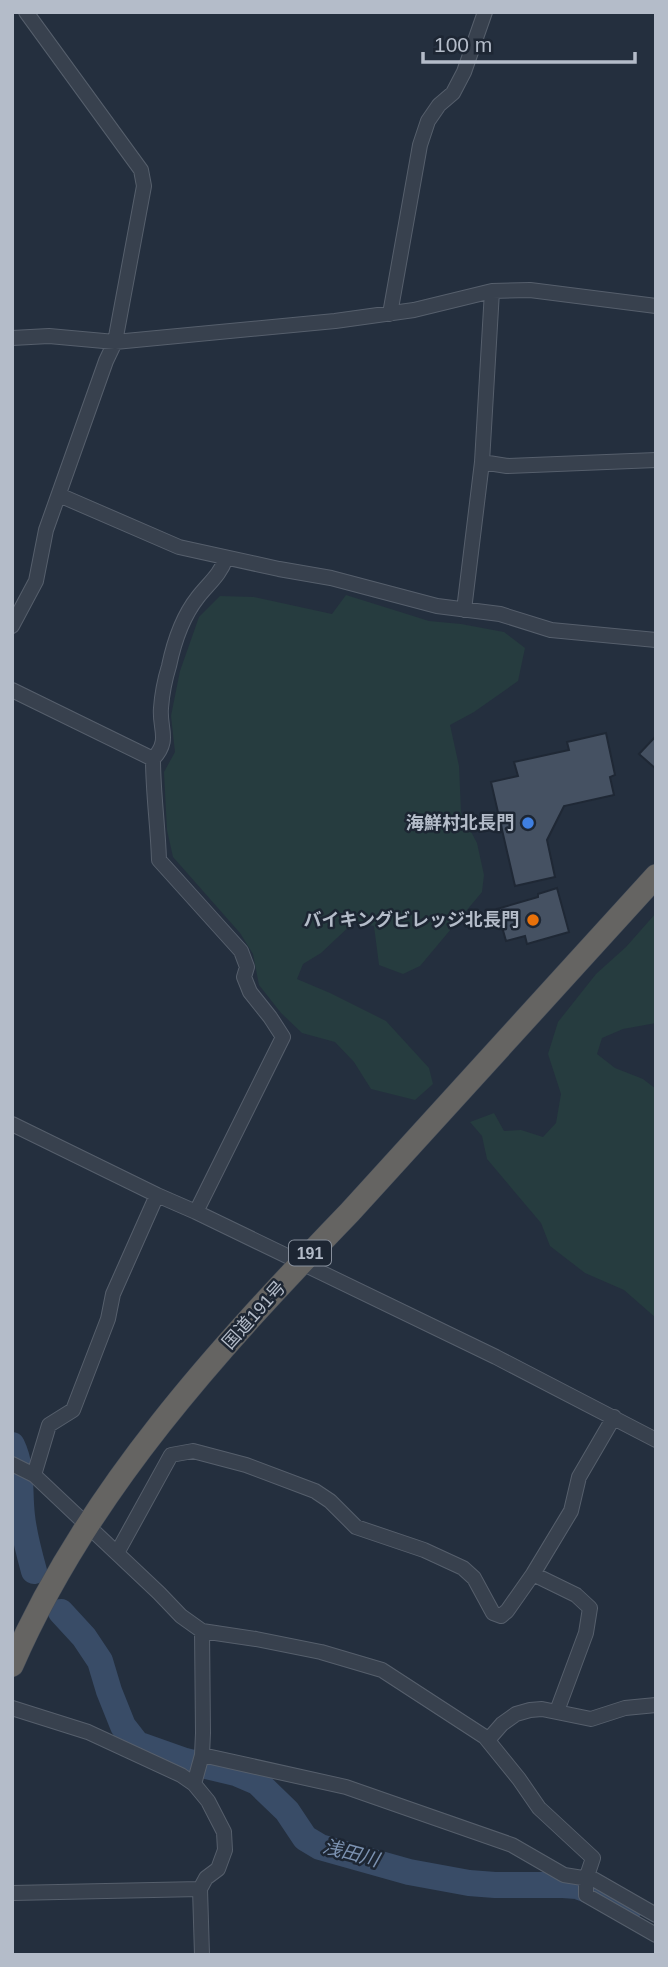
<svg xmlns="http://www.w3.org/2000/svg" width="668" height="1967" viewBox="0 0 668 1967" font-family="Arial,'Noto Sans JP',sans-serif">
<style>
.green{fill:#263c3f}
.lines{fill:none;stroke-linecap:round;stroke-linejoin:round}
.river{stroke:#394c67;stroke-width:26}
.building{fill:#455162;stroke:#1f2835;stroke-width:2}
.minor-casing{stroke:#565f6c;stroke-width:16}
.trunk-casing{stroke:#434c59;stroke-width:24}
.minor{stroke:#38414e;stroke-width:14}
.trunk{stroke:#656462;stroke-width:23}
.shop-dot{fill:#3f7fe0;stroke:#1d2633;stroke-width:2.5}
.food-dot{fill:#e8710a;stroke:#1d2633;stroke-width:2.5}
.labels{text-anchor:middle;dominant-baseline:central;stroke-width:5;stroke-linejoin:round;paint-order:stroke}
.shield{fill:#1d2633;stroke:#878f9c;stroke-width:2}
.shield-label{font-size:16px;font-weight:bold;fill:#b4bcc9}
.poi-label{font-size:18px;font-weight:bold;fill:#b4bcc9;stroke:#1d2633;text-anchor:end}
.street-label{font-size:18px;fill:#b4bcc9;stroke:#1d2633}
.water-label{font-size:19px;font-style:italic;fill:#7c92b1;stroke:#1d2633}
</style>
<rect width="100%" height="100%" fill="#242f3e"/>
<!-- green -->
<path class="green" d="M346,595L429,621L461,624L504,632L525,648L518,681L474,712L450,725L459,766L461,813L477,843L484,875L482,892L420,966L403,974L379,965L374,926L354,922L321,953L303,964L297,979L330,993L386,1021L429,1068L433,1084L415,1100L371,1089L354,1062L335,1042L302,1033L281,1013L259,985L253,954L240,933L173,857L167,830L164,772L175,752L171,716L180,671L199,617L220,596L254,597L332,614Z
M656,913V1023L623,1029L602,1038L597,1054L615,1068L643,1079L656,1089V1318L624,1290L585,1273L550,1246L541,1223L487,1159L482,1136L470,1122L494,1113L504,1131L521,1130L543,1137L556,1123L561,1094L548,1054L558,1022L596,974L626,947Z"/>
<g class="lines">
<!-- river -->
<path class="river" d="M12,1445C23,1468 19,1491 22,1516C24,1535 29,1553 34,1571
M61,1612L84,1637L100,1661L109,1691L123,1726L137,1744L185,1761L236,1773L257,1782L287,1811L305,1838L320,1847L409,1872L469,1883L495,1885H563L577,1886L596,1893L628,1911"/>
</g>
<!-- building -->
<path class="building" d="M606,733L615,775L610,777L614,795L564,806L547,840L555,877L515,886L491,782L518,776L514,762L569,750L567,742Z
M656,736V769L639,754Z
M557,888L569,932L527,944L525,936L506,941L497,909L538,897V894Z"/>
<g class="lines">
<!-- minor casing -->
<g class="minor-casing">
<path id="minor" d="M390,314L420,145L428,121L439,105L453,93L464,72L485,12
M12,338L49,336L115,342L335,321L414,310L492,291L530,290L656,306
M482,462L507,466L656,460
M59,495L179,547L279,569L331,578L437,606L500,614L551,630L656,640
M464,610L482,462L492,291
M12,626L36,581L46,530L106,361L115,342L144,186L141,170L26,12
M12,690L153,759
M12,1124L157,1195L196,1212L496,1357L656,1440
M196,1212L283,1037L270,1017L250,992L244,977L247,967L241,951L159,860C158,826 153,793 153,759C171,740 159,729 161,708C162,694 165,679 169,666C174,642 183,616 198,597C209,583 220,575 226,558
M12,1464L34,1475L159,1593L181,1616L202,1631L256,1639L321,1652L382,1670L485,1737L519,1779L539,1808L593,1858L586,1879V1895L656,1935
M34,1475L49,1425L73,1410L108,1319L113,1294L157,1195
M117,1553L171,1455L193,1451L246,1465L315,1491L330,1501L356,1527L424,1550L463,1568L474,1578L493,1613L501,1616L507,1611L533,1574L571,1511L579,1477L614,1417
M533,1574L576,1595L590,1608L586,1633L557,1711
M12,1708L88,1732L181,1775L194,1784L208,1801L224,1832L225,1850L218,1869L206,1878L200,1889L202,1955
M488,1740L502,1724L516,1714L530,1710L542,1709L591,1719L625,1708L656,1705
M202,1755L346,1787L512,1845L564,1875L595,1880L656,1915
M194,1784L202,1755L203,1733L202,1631
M12,1893L200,1889"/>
</g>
<!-- trunk casing -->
<g class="trunk-casing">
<path id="trunk" d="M12,1665C88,1490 219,1348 350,1212L656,876"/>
</g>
<!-- minor -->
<use href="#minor" class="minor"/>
<!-- trunk -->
<use href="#trunk" class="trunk"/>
</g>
<!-- markers -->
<circle class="shop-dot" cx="528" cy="823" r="7"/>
<circle class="food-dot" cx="533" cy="920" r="7"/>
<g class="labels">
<!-- shield labels -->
<rect class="shield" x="289" y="1240.5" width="42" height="25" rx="5"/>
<g class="shield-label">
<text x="310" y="1253">191</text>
</g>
<!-- poi labels -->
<g class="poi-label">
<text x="514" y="823">海鮮村北長門</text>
<text x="519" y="920">バイキングビレッジ北長門</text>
</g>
<!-- street labels -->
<g class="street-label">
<text transform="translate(254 1315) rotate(-48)">国道191号</text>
</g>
<!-- water labels -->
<g class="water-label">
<text transform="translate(351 1853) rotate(15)">浅田川</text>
</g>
</g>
<!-- border -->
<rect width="668" height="1967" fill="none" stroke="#b4bcc9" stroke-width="28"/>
<!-- scale -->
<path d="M423 52v10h212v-10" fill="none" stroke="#b4bcc9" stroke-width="3.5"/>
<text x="434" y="52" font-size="21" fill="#b4bcc9" stroke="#1d2633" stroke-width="5" paint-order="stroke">100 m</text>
</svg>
